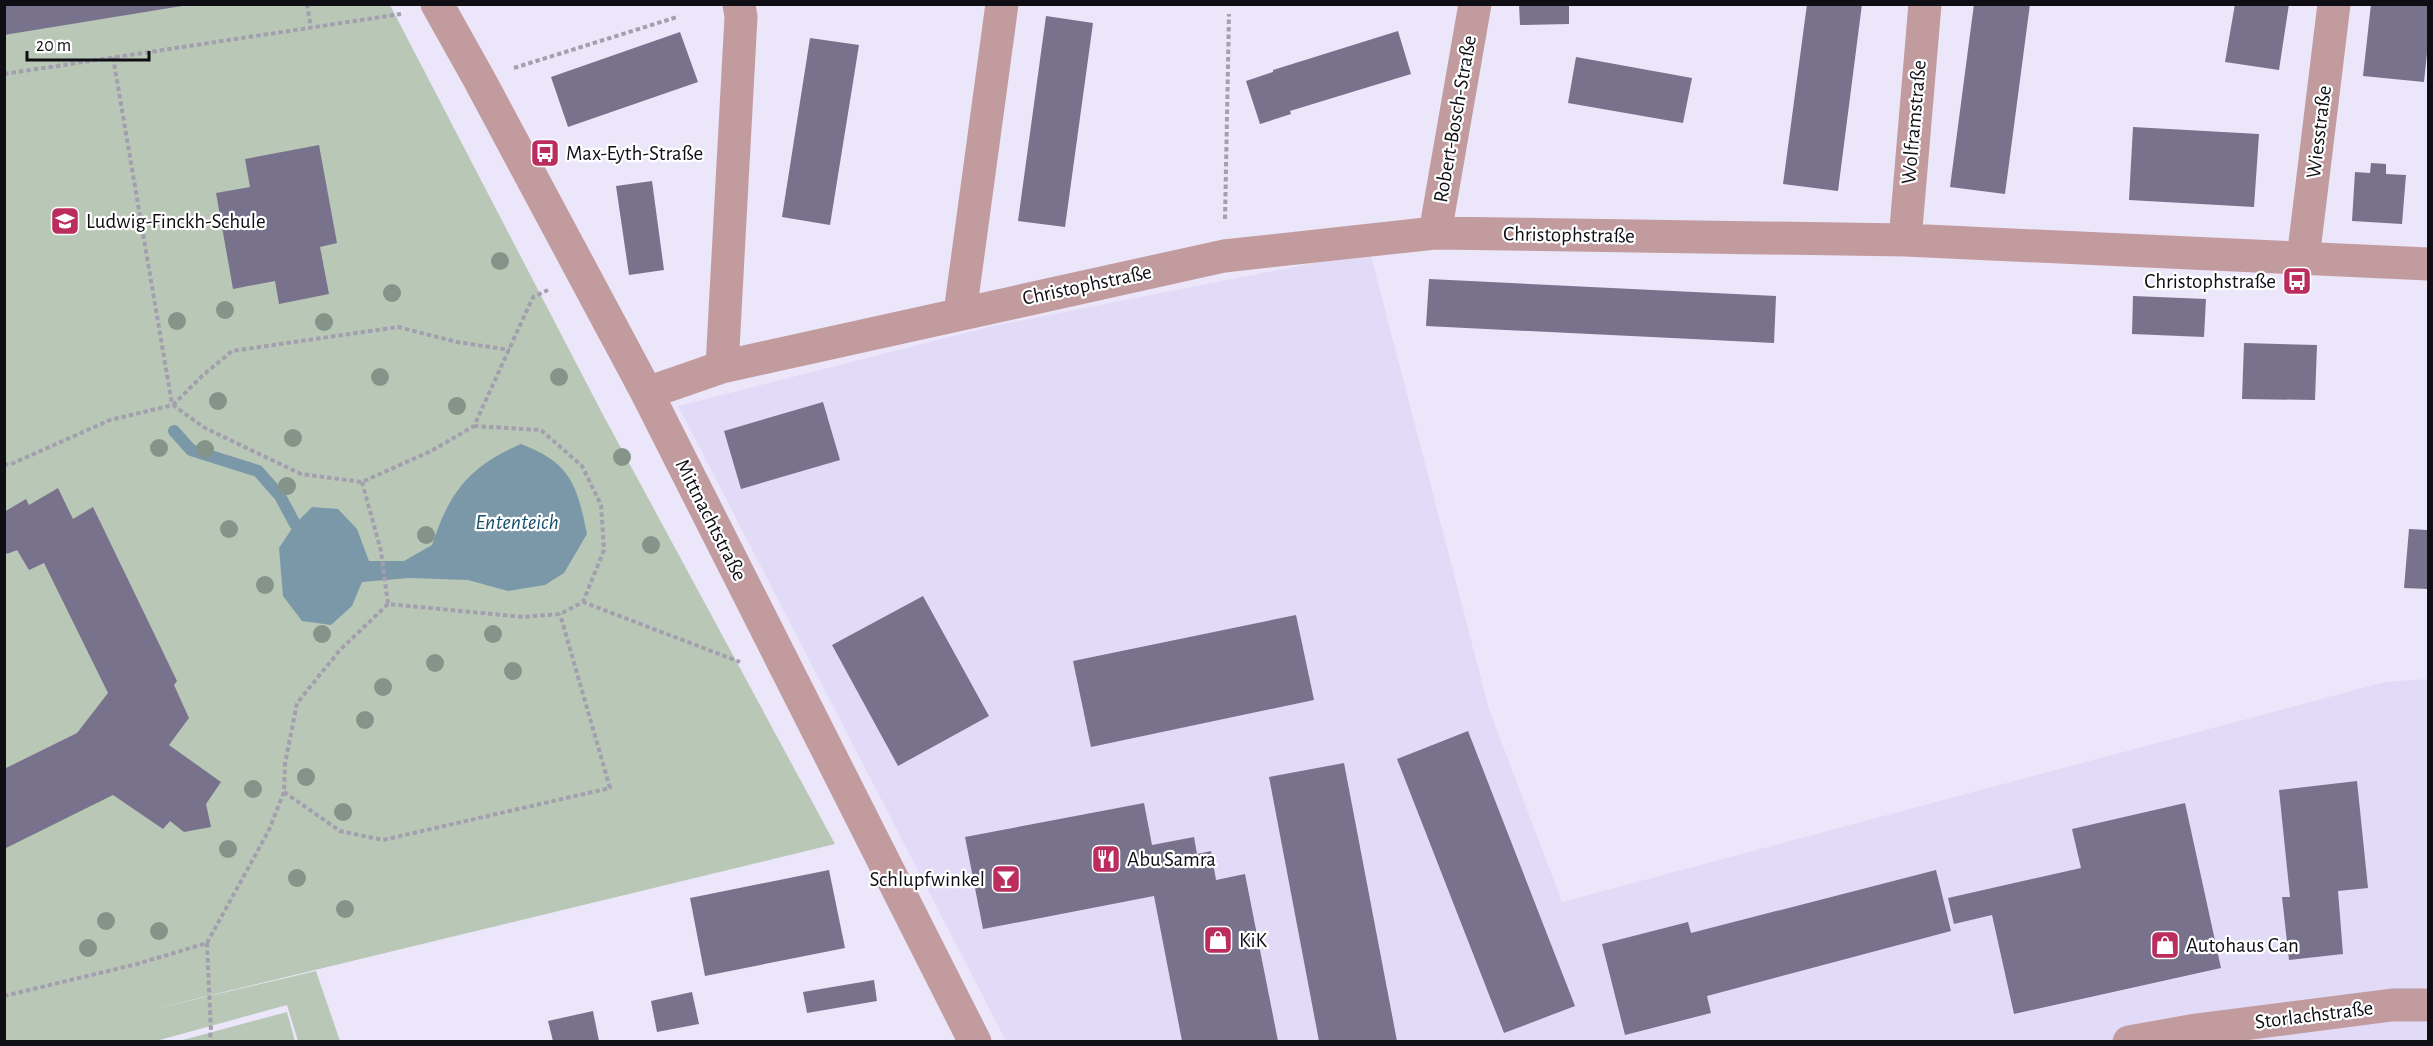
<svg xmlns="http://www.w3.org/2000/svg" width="2433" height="1046" viewBox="0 0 2433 1046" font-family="'Alegreya Sans',sans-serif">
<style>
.built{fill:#e2dbf7}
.green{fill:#b9c8b6}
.water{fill:#7b98a9}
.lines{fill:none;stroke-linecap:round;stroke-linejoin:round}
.stream{stroke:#7b98a9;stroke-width:12}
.building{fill:#79728d}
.path{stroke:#a39faf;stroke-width:4;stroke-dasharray:4.5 3;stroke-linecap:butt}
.minor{stroke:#c29b9e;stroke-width:33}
.tree{fill:#849488}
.labels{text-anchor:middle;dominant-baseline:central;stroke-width:4.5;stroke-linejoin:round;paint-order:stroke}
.street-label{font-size:21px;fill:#100e15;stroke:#fff}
.poi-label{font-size:21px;fill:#100e15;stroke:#fff;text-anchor:start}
.water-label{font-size:22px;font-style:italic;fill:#164d68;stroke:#fff}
</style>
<rect width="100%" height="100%" fill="#ebe6fa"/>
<!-- built -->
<path class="built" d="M1370,252L1489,709L1562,902L2385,682L2428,679V1041H1006L678,406L993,326Z"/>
<!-- green -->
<path class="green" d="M5,5H390L601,411L835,844L146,1011L316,971L340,1041H298L287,1005L156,1041L5,1042Z
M287,1012L295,1041H179Z"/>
<!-- water -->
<path class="water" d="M521,444C571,463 577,485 587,534L564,573L545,585L508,591L468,580L409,578L362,582L352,606L331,625L302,621L283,596L279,548L295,524L312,507L338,509L357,529L369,561H404L432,545C449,493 469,466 521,444Z"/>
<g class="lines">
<!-- stream -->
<path class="stream" d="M174,431L191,450L258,471L280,496L295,524"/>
</g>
<!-- building -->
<path class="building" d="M4,4H181L182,6L4,35Z
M1519,4H1569V24L1520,25Z
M1807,4H1862L1838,191L1783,184Z
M1974,4H2030L2005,194L1950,187Z
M2235,4H2289L2279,70L2225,62Z
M2371,4H2428V44L2424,82L2363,76Z
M1046,16L1093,23L1065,227L1018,221Z
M1398,31L1411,74L1290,111L1291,114L1260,124L1246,81L1273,72V70Z
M680,32L698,82L568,127L551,77Z
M810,38L859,45L830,225L782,217Z
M1576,57L1692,78L1683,123L1568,103Z
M2133,127L2259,134L2254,207L2129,200Z
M319,145L337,243L320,247L329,294L279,304L275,281L233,289L216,193L250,187L245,159Z
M2371,163L2386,164V174L2406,175L2402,224L2352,221L2355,172L2370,173Z
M652,181L664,270L629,275L616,186Z
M1429,279L1776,296L1774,343L1426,326Z
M2133,296L2206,299L2204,337L2132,334Z
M2244,343L2317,345L2315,400L2242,399Z
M823,402L840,460L741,489L724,431Z
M58,488L73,519L93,507L177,681L174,685L189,718L169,745L221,782L206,804L211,827L184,832L170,821L163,829L113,795L4,849V769L77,733L108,693L44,563L29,570L17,550L7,554L4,549V512L26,499L29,505Z
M2409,529L2428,530V589L2404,588Z
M923,596L989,716L898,766L832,645Z
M1296,615L1314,700L1091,747L1073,661Z
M1468,731L1575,1006L1504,1033L1397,759Z
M1344,763L1397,1041H1319L1269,777Z
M2357,781L2368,888L2338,891L2343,954L2289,960L2282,897H2290L2279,790Z
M1144,803L1152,845L1194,837L1197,854L1211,851L1216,880L1245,874L1278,1041H1182L1154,896L983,929L965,837Z
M2185,803L2221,968L2014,1014L1992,915L1954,924L1948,898L2081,868L2072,829Z
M829,870L845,948L705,976L690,898Z
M1936,870L1951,931L1707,996L1711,1013L1625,1035L1602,944L1688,922L1691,933Z
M874,980L877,1001L807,1013L803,992Z
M692,992L699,1024L657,1032L651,1001Z
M593,1011L599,1041H553L548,1021Z"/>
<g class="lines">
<!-- path -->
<path class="path" d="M307,4L311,28
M113,57L172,404
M514,68L677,17
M4,74L401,14
M1225,219L1229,14
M173,405L202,376L232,351L398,327L457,342L510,350
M474,426L541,430L582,466L601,505L604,550L583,602
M4,464L9,465L110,420L173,405L205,428L301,474L362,482L431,451L474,426L533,297L548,290
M362,482L381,551L388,604
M284,792L340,831L383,840L610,788L560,614
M207,943L211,1032L209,1042
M4,996L137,964L207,943L269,830L284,792L285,764L297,703L340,650L388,604L523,617L560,614L583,602L740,662"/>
<!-- minor -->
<path class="minor" d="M437,4L479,79L647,393L975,1042
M1435,233L1475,4
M1905,240L1925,4
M2303,259L2334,4
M960,313L1002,4
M722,367L741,17L739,4
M647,393L722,367L1224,256L1435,233L1905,240L2428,264
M2129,1042L2196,1030L2392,1005H2428"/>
</g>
<!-- trees -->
<g class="tree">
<circle cx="500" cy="261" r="9"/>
<circle cx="392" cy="293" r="9"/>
<circle cx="225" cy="310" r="9"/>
<circle cx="177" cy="321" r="9"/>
<circle cx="324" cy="322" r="9"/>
<circle cx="380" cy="377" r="9"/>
<circle cx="559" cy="377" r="9"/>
<circle cx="218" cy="401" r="9"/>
<circle cx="457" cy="406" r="9"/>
<circle cx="293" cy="438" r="9"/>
<circle cx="159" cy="448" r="9"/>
<circle cx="205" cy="449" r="9"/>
<circle cx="622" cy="457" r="9"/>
<circle cx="287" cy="486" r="9"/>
<circle cx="229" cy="529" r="9"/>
<circle cx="426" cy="535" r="9"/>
<circle cx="651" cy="545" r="9"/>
<circle cx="265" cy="585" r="9"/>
<circle cx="322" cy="634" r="9"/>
<circle cx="493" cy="634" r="9"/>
<circle cx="435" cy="663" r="9"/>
<circle cx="513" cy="671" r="9"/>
<circle cx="383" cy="687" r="9"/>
<circle cx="365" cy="720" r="9"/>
<circle cx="306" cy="777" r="9"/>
<circle cx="253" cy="789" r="9"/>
<circle cx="343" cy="812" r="9"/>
<circle cx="228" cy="849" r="9"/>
<circle cx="297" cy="878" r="9"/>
<circle cx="345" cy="909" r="9"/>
<circle cx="106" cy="921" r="9"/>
<circle cx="159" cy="931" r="9"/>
<circle cx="88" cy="948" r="9"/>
</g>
<!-- icons -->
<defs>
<g id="bus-square" transform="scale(1.5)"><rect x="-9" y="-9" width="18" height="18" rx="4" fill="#bb2d5e" stroke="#fff"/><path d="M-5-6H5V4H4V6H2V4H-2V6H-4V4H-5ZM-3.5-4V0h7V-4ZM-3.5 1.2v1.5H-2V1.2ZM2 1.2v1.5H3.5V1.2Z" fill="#fff"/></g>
<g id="school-square" transform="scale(1.5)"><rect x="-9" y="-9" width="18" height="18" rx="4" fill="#bb2d5e" stroke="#fff"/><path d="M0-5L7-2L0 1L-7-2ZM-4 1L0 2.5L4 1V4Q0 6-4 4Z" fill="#fff"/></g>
<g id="restaurant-square" transform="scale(1.5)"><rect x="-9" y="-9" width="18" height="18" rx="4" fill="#bb2d5e" stroke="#fff"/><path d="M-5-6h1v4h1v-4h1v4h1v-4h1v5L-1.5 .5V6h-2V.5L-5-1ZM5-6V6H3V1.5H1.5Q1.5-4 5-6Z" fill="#fff"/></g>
<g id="bar-square" transform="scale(1.5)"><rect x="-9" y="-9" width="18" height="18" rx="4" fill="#bb2d5e" stroke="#fff"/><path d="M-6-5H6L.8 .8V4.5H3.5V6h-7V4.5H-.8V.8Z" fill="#fff"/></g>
<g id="shop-square" transform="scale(1.5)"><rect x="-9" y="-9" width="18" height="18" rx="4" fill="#bb2d5e" stroke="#fff"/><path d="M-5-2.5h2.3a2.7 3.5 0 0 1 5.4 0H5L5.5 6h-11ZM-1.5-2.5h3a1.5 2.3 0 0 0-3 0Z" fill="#fff"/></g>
</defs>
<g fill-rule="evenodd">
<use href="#bus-square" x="545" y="153"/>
<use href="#school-square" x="65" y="221"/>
<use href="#bus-square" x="2297" y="281"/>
<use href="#restaurant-square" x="1106" y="859"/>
<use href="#bar-square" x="1006" y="879"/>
<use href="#shop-square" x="1218" y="940"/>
<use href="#shop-square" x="2165" y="945"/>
</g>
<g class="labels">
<!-- street labels -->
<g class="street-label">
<text transform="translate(1455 119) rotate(-80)">Robert-Bosch-Straße</text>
<text transform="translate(1914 122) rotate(-85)">Wolframstraße</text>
<text transform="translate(2319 132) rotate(-83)">Wiesstraße</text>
<text transform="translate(1569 235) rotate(1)">Christophstraße</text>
<text transform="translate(1087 285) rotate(-12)">Christophstraße</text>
<text transform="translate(711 520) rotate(63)">Mittnachtstraße</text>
<text transform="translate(2314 1015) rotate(-7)">Storlachstraße</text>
</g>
<!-- poi labels -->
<g class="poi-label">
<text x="566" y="153">Max-Eyth-Straße</text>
<text x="86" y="221">Ludwig-Finckh-Schule</text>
<text x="2276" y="281" text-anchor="end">Christophstraße</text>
<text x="1127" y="859">Abu Samra</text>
<text x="985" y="879" text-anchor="end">Schlupfwinkel</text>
<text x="1239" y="940">KiK</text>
<text x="2186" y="945">Autohaus Can</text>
</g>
<!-- water labels -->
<g class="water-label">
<text x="517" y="522">Ententeich</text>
</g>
</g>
<!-- border -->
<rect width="2433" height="1046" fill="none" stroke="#100e15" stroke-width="12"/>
<!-- scale -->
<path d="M27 51v9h122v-9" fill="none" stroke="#100e15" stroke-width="3"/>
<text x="36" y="51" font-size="18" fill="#100e15" stroke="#ffffff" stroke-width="4.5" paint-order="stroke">20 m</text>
</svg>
